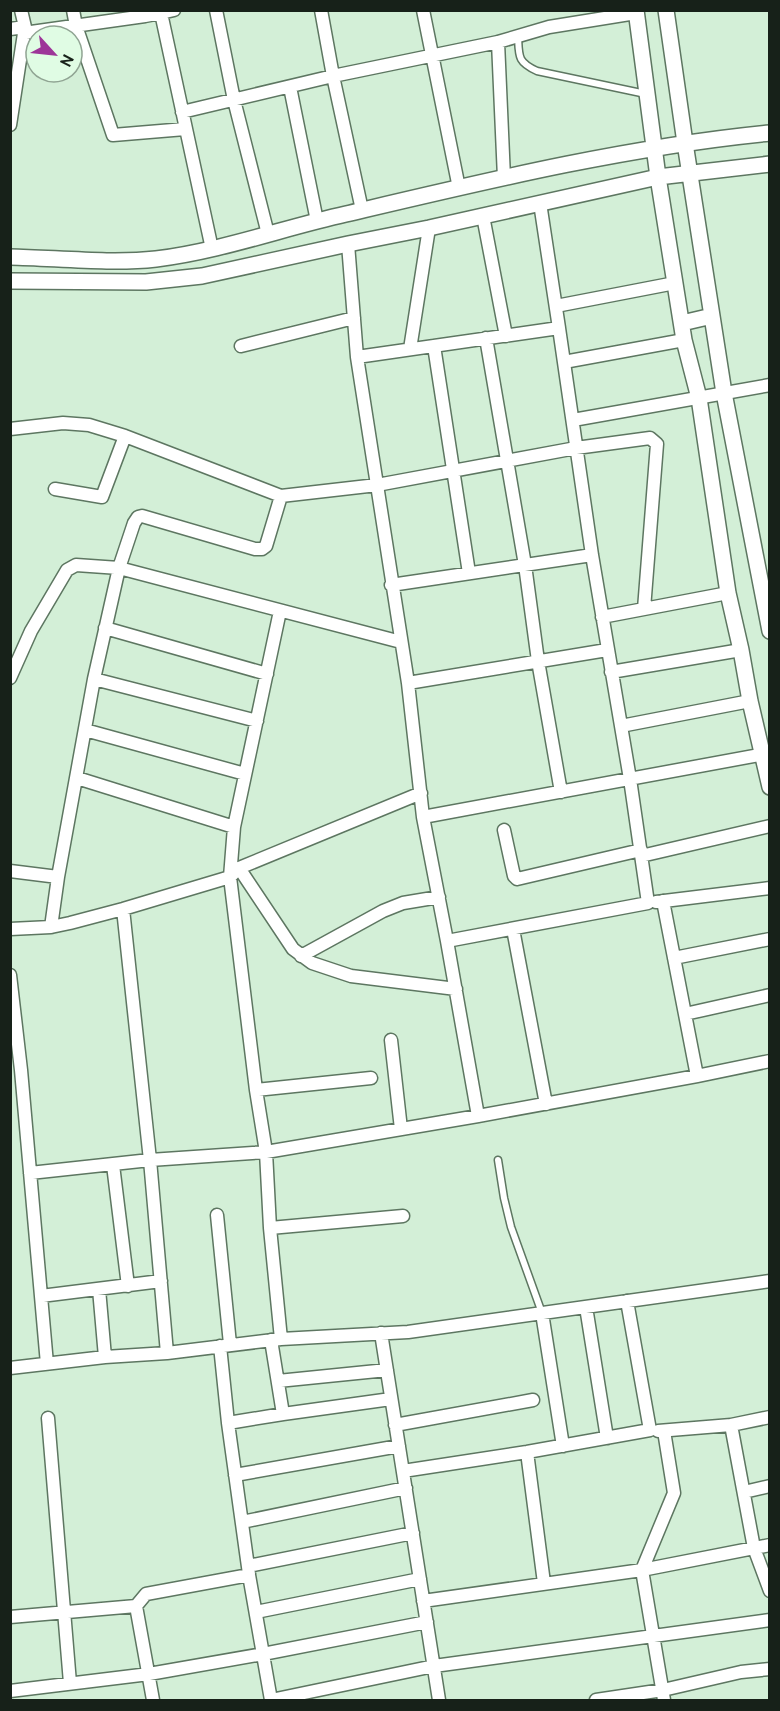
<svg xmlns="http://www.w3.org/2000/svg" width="780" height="1711" viewBox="0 0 780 1711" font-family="Cabin,sans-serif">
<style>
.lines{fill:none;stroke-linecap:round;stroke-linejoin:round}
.service-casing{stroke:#5d7661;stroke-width:9}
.minor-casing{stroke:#5d7661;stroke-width:15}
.tertiary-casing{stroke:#5d7661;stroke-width:18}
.service{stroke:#fff;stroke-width:6}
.minor{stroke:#fff;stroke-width:12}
.tertiary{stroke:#fff;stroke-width:15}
</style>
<rect width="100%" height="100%" fill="#d3efd7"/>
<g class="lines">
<!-- service casing -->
<g class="service-casing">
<path id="service" d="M518,36C519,56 517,62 537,71L646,94
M498,1160L504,1198L511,1227L542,1313"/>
</g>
<!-- minor casing -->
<g class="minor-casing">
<path id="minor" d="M21,10L25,27
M73,10L76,26L113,135L185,129
M216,10L234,100L268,234
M321,10L333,76L362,210
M423,10L459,188
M161,13L174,10
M145,16L161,13L212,249
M10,29L25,27L10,125
M24,33L145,16L143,10
M290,87L317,221
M182,112L333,76L498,42
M504,178L498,42L549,27L636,13
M540,203L559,328
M483,216L506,336
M348,244L357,357L408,683L423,817L447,941L478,1116
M556,306L675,283
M486,338L525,565L538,661L561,792
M241,346L354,318
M434,346L469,573
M410,349L429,228
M357,357L559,328L592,555L630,779L648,903L447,941
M564,362L684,340
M573,420L770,385
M10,429L63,423L89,425L125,436L281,496L377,485L576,448L650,438L657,444L644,609
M55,489L102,497L125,436
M391,585L592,555
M280,611L234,827L230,877L256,1090L266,1152L270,1228L281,1339
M602,617L728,593
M105,628L267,674
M611,672L741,650
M10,678L31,631L67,570L76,565L119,568L134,523L138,517L142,516L255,549H262L266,546L281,496
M94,679L257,721
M408,683L607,650
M621,726L750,701
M85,730L245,774
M77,778L234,827
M423,817L770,753
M504,830L514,876L517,879L641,850
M641,856L770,826
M239,868L293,949L312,963L351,976L456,989
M10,871L58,877
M663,901L697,1076
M656,902L770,888
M123,909L150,1160L167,1353
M51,927L58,877L94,679L119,568L401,642
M10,929L51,927L70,923L123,909L230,877L239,868L421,793
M513,929L546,1104
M301,956L383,911L403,903L439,897
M674,958L770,939
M10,975L21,1070L47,1364
M685,1014L770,995
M391,1040L401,1129
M256,1090L371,1078
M113,1165L128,1286
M30,1173L150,1160L266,1152L478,1116L697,1076L770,1061
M217,1215L230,1344
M270,1228L403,1216
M99,1289L105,1357
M41,1296L161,1281
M586,1307L607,1438
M542,1313L563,1446
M381,1333L439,1700
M220,1346L228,1423L283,1414L271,1340
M10,1368L105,1357L167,1353L281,1339L408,1332L770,1281
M278,1381L387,1370
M283,1414L391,1399
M48,1418L70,1683
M228,1423L249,1574
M395,1425L533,1400
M731,1425L770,1417
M658,1431L731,1425L754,1548L770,1591
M527,1452L544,1583
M403,1471L527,1452L650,1430L627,1301
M235,1475L399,1446
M744,1492L770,1486
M242,1522L406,1488
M248,1566L413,1533
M423,1601L642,1570L770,1545
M136,1606L146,1594L249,1575L271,1700
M256,1612L420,1579
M10,1617L136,1606L153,1700
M10,1691L149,1674L263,1654L427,1622
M271,1700L434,1666L770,1620
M596,1700L663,1690L741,1672L770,1669
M664,1700L642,1570L674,1493L664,1431"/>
</g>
<!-- tertiary casing -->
<g class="tertiary-casing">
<path id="tertiary" d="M636,10L658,177L684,340L699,398L728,593L741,650L750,701L770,787
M666,10L685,143L724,393L770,631
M10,257C57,258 111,264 156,259C221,251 283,228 346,214C486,181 626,147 770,133
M10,281L146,282L202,276L348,244L429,228L658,177L770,164
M682,323L712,316"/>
</g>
<!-- service -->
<use href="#service" class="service"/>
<!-- minor -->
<use href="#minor" class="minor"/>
<!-- tertiary -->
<use href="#tertiary" class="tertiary"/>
</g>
<!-- border -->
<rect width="780" height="1711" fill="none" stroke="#172119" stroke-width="24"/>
<!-- north arrow -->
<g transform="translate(54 54) rotate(117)"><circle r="28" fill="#e0fce4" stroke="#90a493" stroke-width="1.5"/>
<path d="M0-4.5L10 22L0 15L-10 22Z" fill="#9d3598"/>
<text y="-9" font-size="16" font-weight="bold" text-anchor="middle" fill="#172119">N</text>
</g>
</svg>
